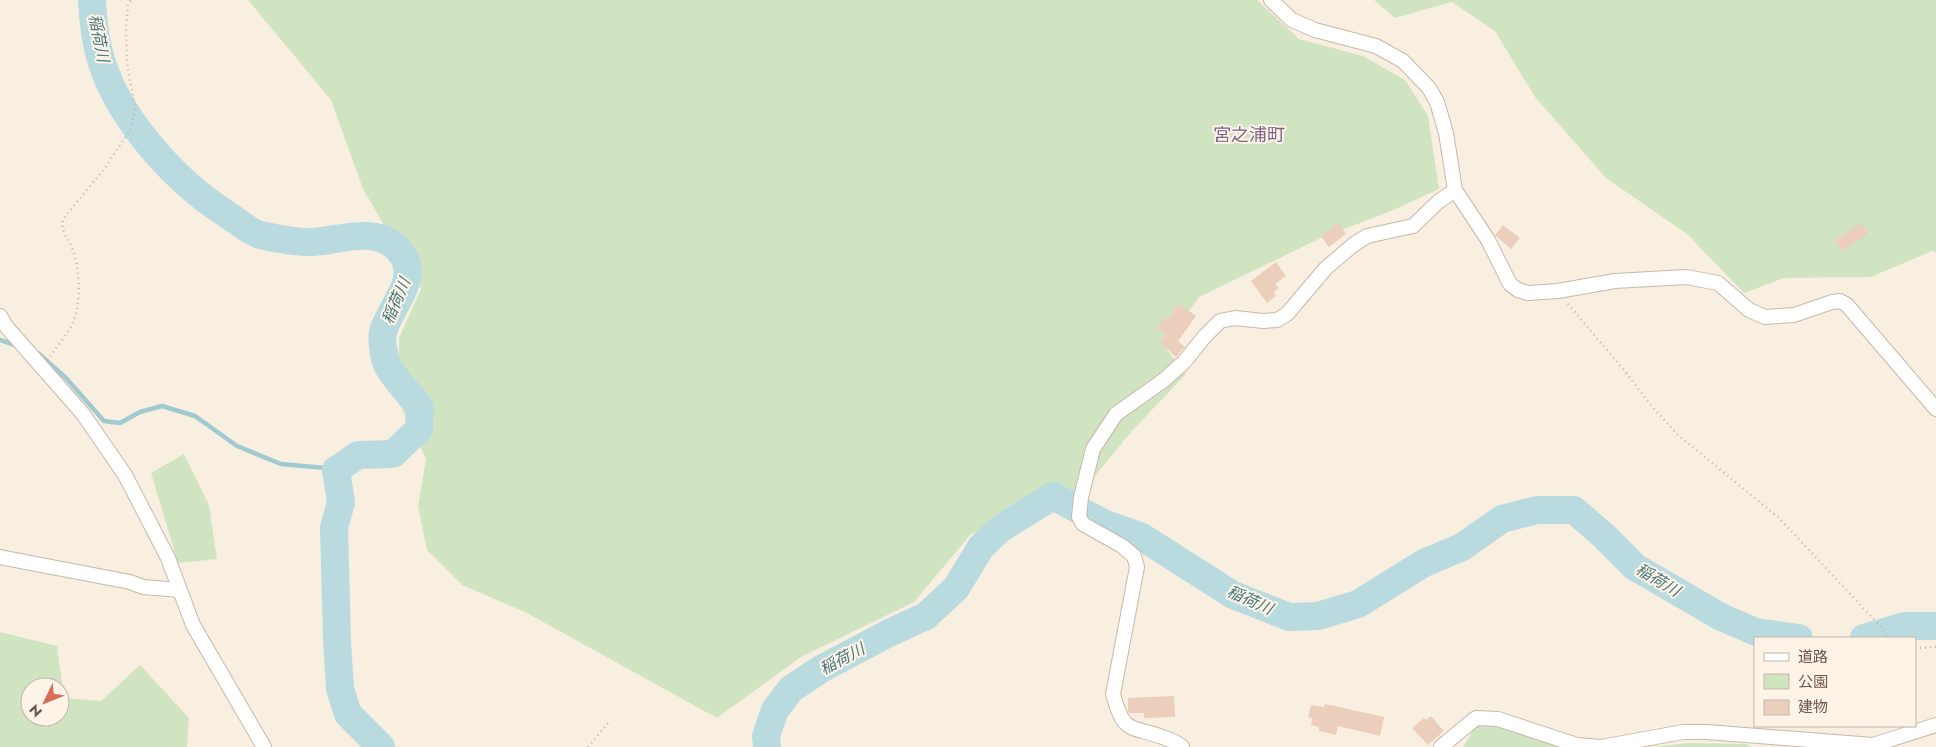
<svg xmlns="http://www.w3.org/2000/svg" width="1936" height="747" viewBox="0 0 1936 747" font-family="Jost,'Noto Sans JP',sans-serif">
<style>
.green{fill:#d1e4c2;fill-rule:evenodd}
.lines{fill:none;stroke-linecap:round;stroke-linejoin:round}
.stream{stroke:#a0cad0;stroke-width:4.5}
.river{stroke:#b9dbe0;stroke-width:28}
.building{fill:#ebcebc}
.minor-casing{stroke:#c8b7aa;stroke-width:16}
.path{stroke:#d0b2a0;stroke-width:2.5;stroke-dasharray:1 4;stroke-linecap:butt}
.minor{stroke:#fff;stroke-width:14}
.labels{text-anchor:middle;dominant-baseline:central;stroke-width:4;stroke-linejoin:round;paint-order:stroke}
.water-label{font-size:16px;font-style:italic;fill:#47777f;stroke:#fdf4e7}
.quarter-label{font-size:18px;fill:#7c638a;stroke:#fdf4e7}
</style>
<rect width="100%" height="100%" fill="#f9efe1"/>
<!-- green -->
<path class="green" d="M248,0H1257L1299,39L1363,56L1405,80L1428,116L1439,189L1391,211L1321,238L1199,297L1164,346L1186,374L1131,432L1071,505L971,534L914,602L801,657L717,718L525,612L462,585L427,550L418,506L426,459L398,401L399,338L421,289L363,189L331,100Z
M1374,0H1936V252L1932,251L1871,277L1784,278L1744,293L1687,234L1606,178L1535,97L1495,31L1452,2L1395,18Z
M184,454L209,505L217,559L178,563L151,473Z
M0,632L57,646L64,698L101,701L140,665L189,718L187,747H0ZM30,687H60V717H30Z
M1493,724L1558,747H1463L1476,726Z
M1688,743L1747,744L1752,747H1652Z"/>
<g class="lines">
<!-- stream -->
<path class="stream" d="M0,340L18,346
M34,351L38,353L66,378L104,421L120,423L140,412L162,406L195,416L237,446L281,464L337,469"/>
<!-- river -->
<path class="river" d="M92,0C93,20 95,40 101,60C119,119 174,180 225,213C236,220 248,231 260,235C274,238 299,243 313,242C342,240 380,224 401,253C421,279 390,306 383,332C381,340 384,354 386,362C388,371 413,398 420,407L419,429L393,454L358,455L336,470L341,502L334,528L337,641L340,689L348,714L381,747
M1864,638L1905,626H1936
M767,747L766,736L775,710L791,689L821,669L889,633L926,616L956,588L981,547L1000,529L1053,496L1103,523L1142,537L1233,595L1289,617L1318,616L1358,604L1424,563L1462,547L1502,519L1537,510H1574L1604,536L1635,567L1721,617L1756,632L1799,638"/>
</g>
<!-- building -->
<path class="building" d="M1338,223L1346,234L1329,247L1321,236Z
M1861,223L1868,234L1841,251L1835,240Z
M1503,225L1520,238L1511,249L1495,235Z
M1276,262L1286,276L1275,284L1279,288L1274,292L1276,296L1267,303L1251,281Z
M1179,304L1196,316L1178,341L1185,347L1176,357L1159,342L1166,335L1157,328L1164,318L1167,320Z
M1174,696L1175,717L1144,718V713H1129L1128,711V698Z
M1325,704L1384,717L1380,736L1338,726L1336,735L1319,731V727L1311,725L1312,718L1308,717L1311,705L1324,707Z
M1431,716L1444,731L1428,745L1412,728L1424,718L1426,720Z"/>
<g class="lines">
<!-- minor casing -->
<g class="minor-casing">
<path id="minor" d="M1271,0L1292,20L1315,30L1376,46L1403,61L1429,88L1437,102L1446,133L1455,190L1488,240L1510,284L1518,290L1528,293L1558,291L1615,281L1686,277L1718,283L1749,310L1765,317L1794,315L1832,302L1840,301L1847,305L1936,409
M0,316L5,325L83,414L125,475L168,558L193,625L264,747
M0,557L130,582L143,587L180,590
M1182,747C1177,742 1171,740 1165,738C1131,725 1124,736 1113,694L1137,567L1134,556L1122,546L1083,524L1079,517L1081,497L1093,449L1116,414L1164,380L1184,362L1205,336L1220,321L1235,318L1263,321L1277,320L1287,314L1326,268L1353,245L1367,236L1413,226L1438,202L1455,190
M1441,747L1476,718L1498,719L1577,745L1600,747
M1601,747L1683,732H1707L1873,745L1936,725"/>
</g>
<!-- path -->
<path class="path" d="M1568,304L1623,369L1649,403L1678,435L1778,517L1881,627L1888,638
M50,356C58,345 69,333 74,320C81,303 80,265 72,248C68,238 60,231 63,219L105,168L130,130L135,108L127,64L126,29L128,4L131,0
M1915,648L1936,647
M588,747L608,723"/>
<!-- minor -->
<use href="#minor" class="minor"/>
</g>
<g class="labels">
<!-- water labels -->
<g class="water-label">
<text transform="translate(99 38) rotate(79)">稲荷川</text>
<text transform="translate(396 301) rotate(-67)">稲荷川</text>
<text transform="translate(1658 580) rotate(31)">稲荷川</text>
<text transform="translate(1250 600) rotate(24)">稲荷川</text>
<text transform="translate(842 659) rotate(-28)">稲荷川</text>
</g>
<!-- quarter labels -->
<g class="quarter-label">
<text x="1249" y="135">宮之浦町</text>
</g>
</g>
<!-- legend -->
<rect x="1754" y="637" width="162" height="90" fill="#fdf4e7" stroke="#c3b5a9"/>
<rect x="1764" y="653" width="25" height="8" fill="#ffffff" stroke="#c3b5a9"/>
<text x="1798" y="662" font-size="15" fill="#6d574b">道路</text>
<rect x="1764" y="674" width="25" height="15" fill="#d1e4c2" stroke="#c3b5a9"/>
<text x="1798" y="687" font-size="15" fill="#6d574b">公園</text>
<rect x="1764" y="700" width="25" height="15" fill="#ebcebc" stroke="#c3b5a9"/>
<text x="1798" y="712" font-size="15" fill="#6d574b">建物</text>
<!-- north arrow -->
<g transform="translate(45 702) rotate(227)"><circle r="24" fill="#fdf4e7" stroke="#c3b5a9"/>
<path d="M0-4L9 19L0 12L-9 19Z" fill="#d76e53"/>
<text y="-8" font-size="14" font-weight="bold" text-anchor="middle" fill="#6d574b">N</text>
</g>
</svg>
